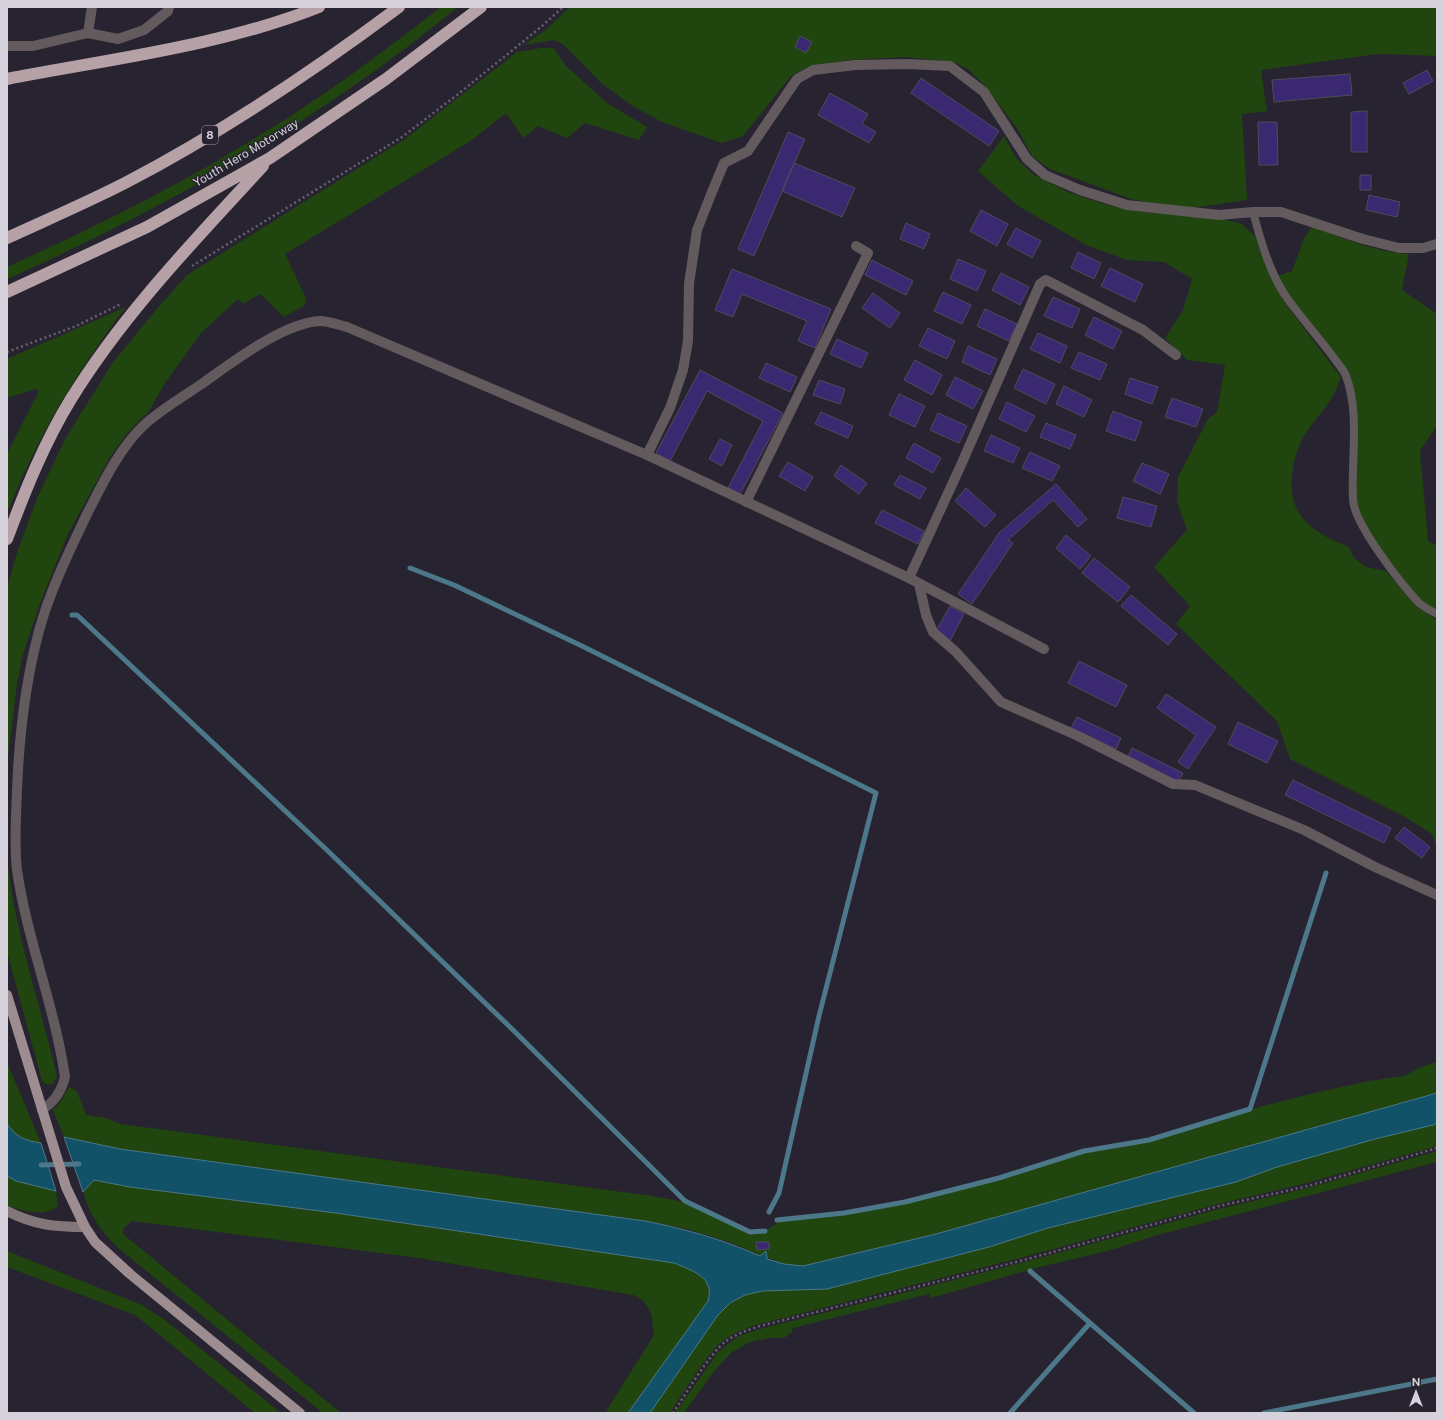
<svg xmlns="http://www.w3.org/2000/svg" width="1444" height="1420" viewBox="0 0 1444 1420" font-family="'Public Sans',sans-serif">
<style>
.green{fill:#20450e}
.water{fill:#115268;stroke:#4c788a}
.lines{fill:none;stroke-linecap:round;stroke-linejoin:round}
.stream{stroke:#4c788a;stroke-width:5}
.building{fill:#3a2971;stroke:#4d4b5a}
.path{stroke:#66626d;stroke-width:2.5;stroke-dasharray:2 3;stroke-linecap:butt}
.lane{stroke:#625a5c;stroke-width:8}
.street{stroke:#625a5c;stroke-width:10}
.secondary{stroke:#84777a;stroke-width:10}
.primary{stroke:#9d8d91;stroke-width:10}
.highway{stroke:#b5a1a6;stroke-width:12}
.labels{text-anchor:middle;dominant-baseline:central;stroke-width:3;stroke-linejoin:round;paint-order:stroke}
.shield{fill:#282330;stroke:#a19ea8;stroke-width:1}
.shield-label{font-size:11px;font-weight:bold;fill:#d5d2db}
.street-label{font-size:12px;fill:#d5d2db;stroke:#282330}
</style>
<rect width="100%" height="100%" fill="#282330"/>
<!-- green -->
<path class="green" d="M441,7H458C321,119 168,208 7,279V267C116,218 223,163 322,95C363,67 402,37 441,7Z
M570,7H1437V56L1378,54L1261,70L1267,111L1242,114L1247,200L1191,208L1156,204L1131,199L1050,169L1032,156L1017,128L985,86L969,70L954,62L905,57L851,60L807,67L791,76L743,136L722,143L662,122L631,105L600,82L564,45L554,40L524,45L547,29Z
M541,48H554L565,65L607,103L647,127L639,140L585,123L567,138L538,126L523,138L506,113L472,140L285,254L306,298L305,305L284,317L260,294L243,304L238,299L201,333L165,383L149,411L127,433L110,457L67,536L40,604L23,654L17,683L8,759L7,797V588L16,556L37,498L64,441L111,365L154,312L187,275L405,139L517,52Z
M1004,136L1016,158L1034,175L1070,193L1111,206L1142,212L1223,219L1242,224L1255,236L1265,265L1284,302L1341,377C1338,384 1336,392 1331,399C1323,412 1312,423 1304,436C1292,457 1286,491 1299,513C1310,530 1331,540 1349,547L1354,558L1366,567L1386,571L1417,607L1437,620V848L1432,834L1405,817L1290,759L1277,721L1176,624L1190,606L1154,567L1187,530L1177,502L1178,477L1208,419L1217,412L1225,365L1187,360L1165,338L1183,310L1192,279L1164,262L1127,260L1086,245L1018,206L978,171Z
M1312,226C1342,238 1376,252 1409,254L1402,290L1437,314V425L1420,451L1428,541L1437,546V611L1422,602L1381,552L1360,515L1355,501L1348,373L1290,298L1278,276L1292,271L1304,239Z
M126,307C77,371 36,438 7,514V454L39,391L35,389L7,398V359Z
M7,857C14,930 40,1004 57,1076L53,1084H46L42,1081L7,952Z
M7,1062L41,1143C26,1141 16,1137 7,1124Z
M1437,1062V1093L936,1234L803,1266L784,1264L767,1258L729,1242L687,1229L645,1221L120,1149L64,1137L53,1110L61,1101L69,1087L77,1091L86,1115L106,1118L121,1124L652,1196L685,1202L750,1234L762,1233L779,1222L905,1203L1000,1179L1084,1152L1150,1141L1235,1113L1314,1093L1369,1081L1404,1076L1421,1067Z
M1437,1123V1146L1307,1183L1218,1204L1024,1257L759,1324C747,1328 736,1332 725,1339C708,1351 683,1394 670,1413H650L718,1315L730,1303L745,1295L762,1291L827,1289L989,1247L1048,1228L1236,1182L1277,1167L1375,1139Z
M1437,1151V1162L1154,1236L1111,1250L1032,1269L931,1298L929,1294L793,1328L792,1332L784,1338H770L750,1342L731,1353L715,1370L684,1413H675L718,1352L739,1336L760,1329L1025,1262L1219,1209L1308,1188Z
M7,1176L16,1181L56,1191L58,1206C44,1218 22,1211 7,1205Z
M94,1180L130,1187L336,1213L674,1263C693,1271 715,1277 708,1301L628,1413H605L654,1335C652,1317 652,1303 633,1295L419,1258L132,1221L124,1228L123,1234L341,1413H323L118,1248C100,1229 91,1218 83,1192Z
M7,1251L142,1305L165,1320L281,1413H255L135,1315L7,1267Z"/>
<!-- water -->
<path class="water" d="M1437,1093V1123L1433,1125L1375,1139L1277,1167L1236,1182L1048,1228L989,1247L827,1289L762,1291L745,1295L730,1303L718,1315L650,1413H628L708,1301C715,1277 693,1271 674,1263L336,1213L130,1187L94,1180L83,1192L64,1137L120,1149L645,1221C685,1229 722,1239 760,1256L766,1251L767,1259L784,1264L803,1266L936,1234Z
M7,1124C16,1137 26,1141 41,1143L56,1191L16,1181L7,1176Z"/>
<g class="lines">
<!-- stream -->
<path class="stream" d="M410,568L454,585L584,647L876,793L819,1016L779,1193L769,1212
M72,615H77L330,853L512,1029L685,1201L750,1232L765,1231
M41,1165L79,1164
M777,1220L844,1213L905,1202L999,1178L1084,1151L1149,1140L1250,1109L1326,873
M1030,1271L1194,1413
M1010,1413L1090,1323
M1264,1413L1437,1379"/>
</g>
<!-- building -->
<path class="building" d="M800,36L812,42L806,53L795,47Z
M1427,70L1433,81L1409,94L1403,83Z
M1350,74L1352,95L1274,102L1272,80Z
M921,78L999,131L989,146L911,93Z
M830,93L868,114L862,124L876,132L869,143L818,115Z
M1367,111V152H1351V112Z
M1258,122H1277L1278,165H1259Z
M788,132L805,139L754,256L738,249Z
M794,163L855,188L842,217L782,191Z
M1360,175H1371V190H1360Z
M1369,195L1400,202L1397,217L1366,210Z
M981,210L1008,224L997,246L970,231Z
M906,223L930,234L924,249L900,239Z
M1016,228L1041,241L1032,258L1007,244Z
M1078,252L1101,263L1094,279L1071,268Z
M958,259L986,271L977,291L950,279Z
M872,260L913,281L906,295L865,275Z
M1110,268L1143,284L1135,302L1101,286Z
M732,269L831,309L815,348L798,341L807,321L742,294L733,317L715,310Z
M1001,273L1029,287L1020,305L992,290Z
M943,292L971,305L962,324L934,311Z
M873,293L900,313L890,328L862,308Z
M1053,297L1080,309L1072,328L1044,316Z
M985,309L1017,324L1009,341L977,326Z
M1094,317L1122,331L1113,349L1085,335Z
M928,328L955,341L947,359L919,346Z
M1038,333L1067,346L1060,363L1030,349Z
M837,339L868,353L861,368L830,354Z
M968,346L997,359L990,375L962,362Z
M1079,352L1107,364L1100,380L1071,368Z
M915,360L942,375L932,395L904,380Z
M766,363L797,377L790,392L759,378Z
M1023,369L1055,384L1046,404L1014,388Z
M700,370L783,413L740,494L728,488L763,421L707,391L670,461L656,453Z
M955,377L983,391L973,409L946,395Z
M1130,378L1158,387L1152,404L1125,394Z
M819,380L845,389L840,404L813,395Z
M1064,386L1092,400L1084,417L1056,404Z
M899,394L925,406L915,427L889,415Z
M1172,398L1203,409L1196,427L1165,417Z
M1007,402L1035,416L1026,432L999,419Z
M1113,411L1142,422L1135,441L1106,431Z
M821,412L853,426L848,438L815,424Z
M938,413L967,426L959,443L930,430Z
M1046,423L1076,435L1070,449L1040,437Z
M991,435L1020,448L1013,463L984,451Z
M720,439L732,445L722,466L709,459Z
M914,443L941,458L933,473L906,458Z
M1030,452L1060,466L1052,481L1022,468Z
M788,462L813,477L805,491L779,476Z
M1142,463L1169,474L1160,494L1133,481Z
M841,465L867,483L859,494L834,476Z
M900,475L926,488L920,499L894,485Z
M1056,484L1087,519L1078,527L1053,500L1008,540L1013,543L972,604L958,594L999,533Z
M966,488L996,515L985,527L955,501Z
M1123,497L1157,506L1151,527L1117,518Z
M882,510L924,531L918,544L875,523Z
M1066,535L1091,556L1080,569L1056,548Z
M1094,558L1130,587L1118,602L1082,573Z
M1131,595L1177,634L1168,645L1121,606Z
M950,606L964,614L950,641L935,633Z
M1079,661L1127,685L1116,707L1068,683Z
M1166,694L1216,727L1188,769L1178,762L1196,735L1157,708Z
M1077,717L1121,738L1116,749L1071,728Z
M1238,722L1278,741L1267,763L1228,744Z
M1132,748L1183,773L1178,782L1128,757Z
M1293,780L1391,828L1384,843L1285,795Z
M1404,827L1430,847L1422,858L1395,838Z
M756,1242H769V1249L757,1250Z"/>
<g class="lines">
<!-- path -->
<path class="path" d="M192,266L402,137L457,95L541,27L563,7
M7,352L76,326L121,304
M673,1413C686,1394 709,1354 726,1341C736,1334 748,1330 760,1326L1024,1260L1219,1206L1308,1186L1437,1148"/>
<!-- lane -->
<path class="lane" d="M1253,212C1261,242 1270,275 1289,301C1304,321 1320,339 1334,358C1338,364 1344,370 1346,376C1360,413 1351,460 1353,499C1353,523 1402,585 1419,603C1424,607 1431,611 1437,614"/>
<!-- street -->
<path class="street" d="M88,33L92,7
M7,46H33L88,33L118,39L144,30L168,11L169,7
M647,455L670,408L683,370L688,341L689,284L697,230L712,192L724,163L748,151L797,79L813,70L855,65L907,64L950,66L984,92L1027,159L1045,175L1080,190L1127,205L1219,215L1253,212H1281L1363,239L1399,248H1423L1437,244
M746,502L868,253L856,246
M909,578L961,465L1040,284L1046,280L1143,330L1176,355
M919,584L926,615L933,632L956,652L1001,702L1076,735L1173,784L1195,785L1304,830L1375,867L1437,895
M42,1110C55,1101 61,1092 65,1077C55,1007 27,940 17,870C14,844 16,817 17,791C19,738 25,683 39,631C50,590 70,550 88,512C103,483 119,449 143,426C160,410 183,397 203,383C233,362 283,323 320,321C329,321 338,325 347,327L647,455L909,578L1044,649"/>
<!-- secondary -->
<path class="secondary" d="M7,1211C34,1225 55,1227 85,1227"/>
<!-- primary -->
<path class="primary" d="M7,995L66,1187L85,1227L95,1242L130,1274L300,1413"/>
<!-- highway -->
<path class="highway" d="M7,79C110,59 221,46 319,7
M7,238C46,220 86,203 125,183C221,133 312,72 399,7
M7,292L147,227L270,158L386,79L481,7
M7,539C25,491 44,443 71,399C124,313 195,240 263,166"/>
</g>
<g class="labels">
<!-- shield labels -->
<rect class="shield" x="202" y="126" width="16" height="18" rx="3"/>
<g class="shield-label">
<text x="210" y="135">8</text>
</g>
<!-- street labels -->
<g class="street-label">
<text transform="translate(246 153) rotate(-31)">Youth Hero Motorway</text>
</g>
</g>
<!-- border -->
<rect width="1444" height="1420" fill="none" stroke="#d5d2db" stroke-width="16"/>
<!-- north arrow -->
<g transform="translate(1416 1392)" stroke="#282330" stroke-width="3" paint-order="stroke">
<path d="M0-3L7 15L0 10L-7 15Z" fill="#d5d2db"/>
<text y="-6" font-size="11" font-weight="bold" text-anchor="middle" fill="#d5d2db">N</text>
</g>
</svg>
